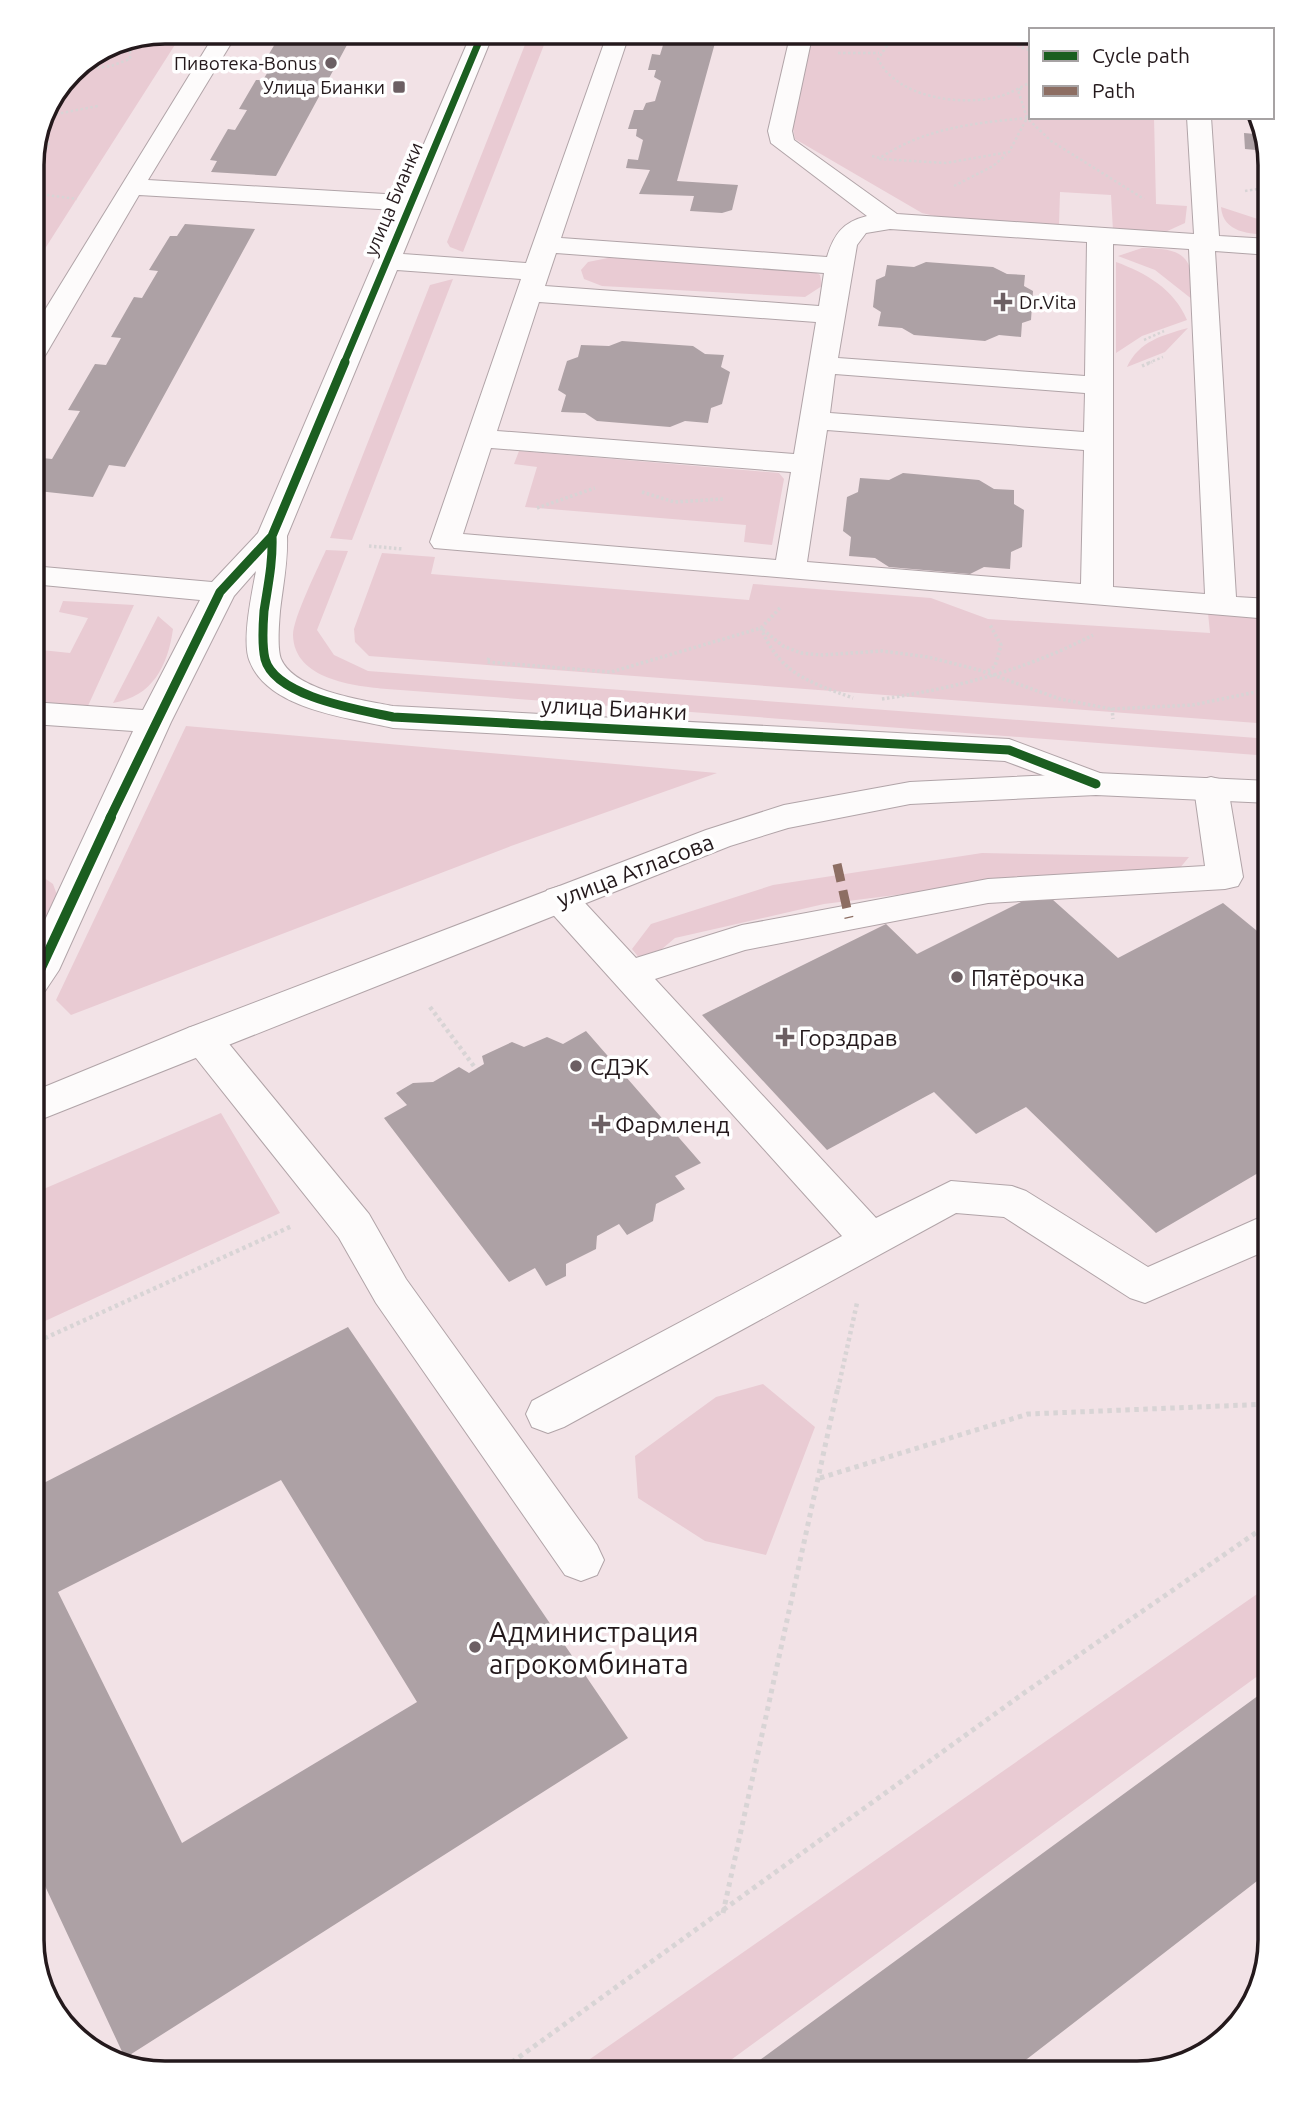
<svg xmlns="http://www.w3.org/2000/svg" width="1302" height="2105" viewBox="0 0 1302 2105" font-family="Ubuntu,sans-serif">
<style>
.green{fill:#e9cbd3}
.building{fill:#ada1a5;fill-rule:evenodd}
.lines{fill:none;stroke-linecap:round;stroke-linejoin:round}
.minor-casing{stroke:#b1a4a8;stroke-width:2}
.major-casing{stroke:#b1a4a8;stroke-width:2}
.path-far3{stroke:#d8d4d5;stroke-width:2.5;stroke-dasharray:2.5 2.5;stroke-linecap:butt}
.path-far2{stroke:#d8d4d5;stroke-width:3.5;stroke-dasharray:2.5 2.5;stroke-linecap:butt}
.path-far1{stroke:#d8d4d5;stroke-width:4.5;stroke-dasharray:3.5 3.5;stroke-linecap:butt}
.path{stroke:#d8d4d5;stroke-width:5;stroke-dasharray:4.5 4.5;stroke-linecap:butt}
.minor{fill:#fdfbfb;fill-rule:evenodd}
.major{fill:#fdfbfb;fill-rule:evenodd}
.quiet{stroke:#8d6e63;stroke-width:9;stroke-dasharray:18 9;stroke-linecap:butt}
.cycleway-far2-casing{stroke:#fff;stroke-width:10}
.cycleway-far1-casing{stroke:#fff;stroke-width:12}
.cycleway-casing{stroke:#fff;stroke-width:15}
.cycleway-far2{stroke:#1b5e20;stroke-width:7}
.cycleway-far1{stroke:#1b5e20;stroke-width:9}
.cycleway{stroke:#1b5e20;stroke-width:10}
.poi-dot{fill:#6c5f63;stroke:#fff;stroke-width:2.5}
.labels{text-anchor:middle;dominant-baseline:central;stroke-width:7;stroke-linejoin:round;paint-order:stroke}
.far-poi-label{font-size:19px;fill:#24191c;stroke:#fff;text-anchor:end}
.far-street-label{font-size:19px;fill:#24191c;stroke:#fff}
.street-label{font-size:23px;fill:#24191c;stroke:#fff}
.poi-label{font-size:23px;fill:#24191c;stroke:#fff;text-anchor:start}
.near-poi-label{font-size:28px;fill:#24191c;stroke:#fff;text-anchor:start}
.rim{fill:none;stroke:#24191c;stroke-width:3.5}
</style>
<rect width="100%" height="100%" fill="#f2e2e6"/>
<!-- green -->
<path class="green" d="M530,32H549L463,252L450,247L447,242Z
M811,32H1031V117H1154L1156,204L1187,206L1185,223L1163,233L1113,231L1111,195L1060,192L1059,225L943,218L922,213L795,139L792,123Z
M134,38L178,40L32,269V157L71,70L114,42Z
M1221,207L1270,223V235C1250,234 1223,233 1221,207Z
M1142,248C1188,248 1193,259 1193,300L1155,270L1118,256Z
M613,257L810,269L820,275L822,286L805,297L602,286L584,279L581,270L588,262Z
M1116,262C1146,273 1174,289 1187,320L1142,336L1116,353Z
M453,279L352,540L330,538L430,285Z
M1188,328L1165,352L1127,367C1139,341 1163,335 1188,328Z
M519,451L779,473L784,479L772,545L744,542L746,525L525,507L537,467L514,464Z
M326,550L348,551L317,630L334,655L368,671L1270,739V756L387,689C355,686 294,680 293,635C293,618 318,568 326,550Z
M382,553L435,557L431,574L749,600L753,584L931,598L988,619L1210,633L1208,613L1270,617V724L369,656L355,642L354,629Z
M63,601L134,605L82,719L32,713V649L70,653L88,618L59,612Z
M158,616L173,629C168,666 152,697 113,703Z
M186,726L717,773L511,846L71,1015L56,1000Z
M982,853L1189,857L1179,869L991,883L824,904L675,938L644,964L632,949L651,924L773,885Z
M37,873L53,884L57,895L32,950V883Z
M221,1113L280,1213L32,1327V1194Z
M763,1384L815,1427L766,1555L705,1541L638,1498L635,1456L716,1397Z
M1270,1585V1667L713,2073H570Z"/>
<!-- building -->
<path class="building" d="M282,32H354L276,176L211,172L217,161L210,160L228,129L235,130L247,110L239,109L256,80H263L275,60L266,59Z
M667,32H718L677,181L738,185L732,210L722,213L690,211L694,196L639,194L650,170L626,168L628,159L638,160L643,140L636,136L637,129H628L634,110H643L646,103L655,101L661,81L654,77L656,70H648L652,54L660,55Z
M1253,117H1259L1270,162L1258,161L1256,150L1245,149L1244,133L1255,134Z
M185,224L255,229L125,467L109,465L93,497L38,491L32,502V457L52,459L80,411L68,410L95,364L106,365L121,338L111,337L134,297L142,298L158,271L149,270L170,236H177Z
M926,262L993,267L1007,274L1025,275L1024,286L1033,291L1031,320L1022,323L1021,337L999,335L985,341L914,335L902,328L878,326L881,312L873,307L876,280L885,276L887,265L914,267Z
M1260,283L1270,284V381H1269Z
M622,341L693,346L705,354L724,355L721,367L730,372L722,404L711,408L708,423L685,421L670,427L597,421L585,413L561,412L566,395L558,390L567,361L578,357L581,345L609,346Z
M903,473L979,480L994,489L1014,490V504L1024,510L1022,547L1011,552L1010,569L984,567L970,574L889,567L875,558L849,556L851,537L843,531L847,497L858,492L860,478L889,480Z
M1043,891L1118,958L1223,903L1262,935L1270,931V1166L1156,1233L1026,1107L976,1134L934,1092L827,1150L702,1015L886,924L917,954Z
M586,1031L701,1163L675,1176L685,1189L656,1204L653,1221L627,1235L619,1224L597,1236L596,1249L566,1264V1276L546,1286L535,1268L509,1282L384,1118L407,1105L396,1093L413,1083L433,1082L459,1067L469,1073L484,1064L482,1056L512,1042L524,1047L547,1037L563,1044Z
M348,1327L628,1738L125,2058L32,1858V1489ZM281,1480L417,1702L182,1843L58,1592Z
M1270,1687V1871L1009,2073H742Z"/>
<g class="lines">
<!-- minor casing -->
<g class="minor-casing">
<path id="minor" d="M216,32H238L148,180L402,195L472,32H494L403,254L526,263L608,32H630L561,238L827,257C834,234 843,222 867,216L771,143L768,131L791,32H813L792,131L794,140L897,214L1194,234L1187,117H1211L1219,236L1270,239V255L1215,251L1236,597L1270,599V619L434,548L430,542L521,279L397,270L287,536C288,562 283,585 280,611C279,623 277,649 281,659C295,691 363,700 393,706L1009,739L1108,776L1113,784L1108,792L1096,795L1005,761L393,728C350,718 269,710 250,662C241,643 252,593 256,571L234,596L171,722L59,970L45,991L32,994V948L133,731L32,724V702L143,710L200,600L32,584V566L212,582L258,533L396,210L139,195L46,354L42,360L32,362V331ZM890,229L1087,242L1085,376L838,358L857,245L866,233ZM1113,244L1189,249L1205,594L1113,587ZM556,253L824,273L819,306L545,286ZM539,302L816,322L794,454L497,431ZM835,374L1085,393L1084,432L830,413ZM827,430L1084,450L1081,584L807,562ZM491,448L791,472L776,560L463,534Z
M1211,777L1223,780L1228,788L1243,877L1238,886L1225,889L988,903L745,950L655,979L876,1218L951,1181L1012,1186L1026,1191L1148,1267L1270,1213V1249L1145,1303L1130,1298L1004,1217L956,1213L564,1427L548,1433L532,1427L526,1414L532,1401L842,1236L547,908L542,899L547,890L560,886L573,890L636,958L742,925L988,879L1205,866L1194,788L1199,780Z
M202,1024L216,1028L369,1214L406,1279L597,1545L604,1560L597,1575L581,1581L565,1575L376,1303L339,1238L188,1048L183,1038L188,1028Z"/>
</g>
<!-- major casing -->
<g class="major-casing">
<path id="major" d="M1096,773L1270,781V803L1096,795L910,804L788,828L730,846L32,1123V1092L188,1028L706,830L784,805L910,782Z"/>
</g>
<!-- path-far3 -->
<path class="path-far3" d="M919,32L888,44L878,59C897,98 961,107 1001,96C1011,93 1021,87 1031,82
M985,32L1031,51
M1002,35L1016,32
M838,53H879
M72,70L111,66L130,59V51L105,48
M51,115L98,106
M41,135L50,138
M872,156L880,158C925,128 974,123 1027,118L1051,141L1144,199
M879,159L946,163L1009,152L1027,118L1018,90L1023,88
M32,163L49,146L46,124
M954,186L993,166L1006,155
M1245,191L1270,187
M32,193L77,199
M1144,340L1164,331
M1148,363L1163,357"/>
<!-- path-far2 -->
<path class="path-far2" d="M1142,366L1152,362
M32,406L42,391
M642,492L674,502L723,499
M537,508L595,488
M369,546L403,549
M780,608L761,628L783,646L801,653L822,655L882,651L928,657L979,670L1060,699L1111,709L1193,705L1270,689
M489,658L487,662L611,672L761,628C780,674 809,682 853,698
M988,671L995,666L1001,645L990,625
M882,699C956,688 1026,670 1093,635
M1112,708L1113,719"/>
<!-- path-far1 -->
<path class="path-far1" d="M430,1007L476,1069
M32,1344L292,1226
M838,1389L857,1303"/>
<!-- path -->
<path class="path" d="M820,1478L1028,1414L1270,1404
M723,1913L838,1387
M497,2073L1024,1693L1270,1523"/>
<!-- minor -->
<use href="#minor" class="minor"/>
<!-- major -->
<use href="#major" class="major"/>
<!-- quiet -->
<path class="quiet" d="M837,864L849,918"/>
<!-- cycleway-far2 casing -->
<g class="cycleway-far2-casing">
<path id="cycleway-far2" d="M344,363L483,32"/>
</g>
<!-- cycleway-far1 casing -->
<g class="cycleway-far1-casing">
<path id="cycleway-far1" d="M272,536C273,562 268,585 264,611C263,624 262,646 265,659C275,697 361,710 393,717L1009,750L1096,784
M110,818L220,592L272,536L345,362"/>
</g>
<!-- cycleway casing -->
<g class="cycleway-casing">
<path id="cycleway" d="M32,981L40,970L111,817"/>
</g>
<!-- cycleway-far2 -->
<use href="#cycleway-far2" class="cycleway-far2"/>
<!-- cycleway-far1 -->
<use href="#cycleway-far1" class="cycleway-far1"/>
<!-- cycleway -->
<use href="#cycleway" class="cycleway"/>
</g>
<!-- markers -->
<g class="poi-dot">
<circle cx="331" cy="63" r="7"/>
<rect x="392" y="80" width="14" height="14" rx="3.5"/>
<path d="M999.5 291.5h7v7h7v7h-7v7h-7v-7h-7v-7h7z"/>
<circle cx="957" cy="977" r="7"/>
<path d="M781.5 1026.5h7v7h7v7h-7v7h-7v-7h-7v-7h7z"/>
<circle cx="576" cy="1066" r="7"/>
<path d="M597.5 1113.5h7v7h7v7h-7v7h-7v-7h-7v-7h7z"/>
<circle cx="475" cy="1647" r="7"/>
</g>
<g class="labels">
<!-- far-poi labels -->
<g class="far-poi-label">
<text x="317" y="63">Пивотека-Bonus</text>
<text x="385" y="87">Улица Бианки</text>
<text x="1019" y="302" text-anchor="start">Dr.Vita</text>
</g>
<!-- far-street labels -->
<g class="far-street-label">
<text transform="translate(393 199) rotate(-67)">улица Бианки</text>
</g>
<!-- street labels -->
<g class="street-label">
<text transform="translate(614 708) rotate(3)">улица Бианки</text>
<text transform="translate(635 870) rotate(-21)">улица Атласова</text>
</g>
<!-- poi labels -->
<g class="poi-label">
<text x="971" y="977">Пятёрочка</text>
<text x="799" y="1037">Горздрав</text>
<text x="590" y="1066">СДЭК</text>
<text x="615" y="1124">Фармленд</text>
</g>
<!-- near-poi labels -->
<g class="near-poi-label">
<text x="489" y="1631">Администрация<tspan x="489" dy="32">агрокомбината</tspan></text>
</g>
</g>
<!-- crop -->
<path d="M0 0H1302V2105H0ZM165 44H1137A121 121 0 0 1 1258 165V1940A121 121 0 0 1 1137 2061H165A121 121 0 0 1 44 1940V165A121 121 0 0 1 165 44Z" fill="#fff" fill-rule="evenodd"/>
<path class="rim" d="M165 44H1137A121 121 0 0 1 1258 165V1940A121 121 0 0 1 1137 2061H165A121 121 0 0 1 44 1940V165A121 121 0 0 1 165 44Z"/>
<!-- legend -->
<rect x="1029" y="28" width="245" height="91" fill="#ffffff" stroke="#a7a3a4" stroke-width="2"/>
<rect x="1043" y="51" width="35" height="10" fill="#1b5e20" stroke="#a7a3a4" stroke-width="2"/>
<text x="1092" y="63" font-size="21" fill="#24191c">Cycle path</text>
<rect x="1043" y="86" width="35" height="10" fill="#8d6e63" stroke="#a7a3a4" stroke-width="2"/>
<text x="1092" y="98" font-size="21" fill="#24191c">Path</text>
</svg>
